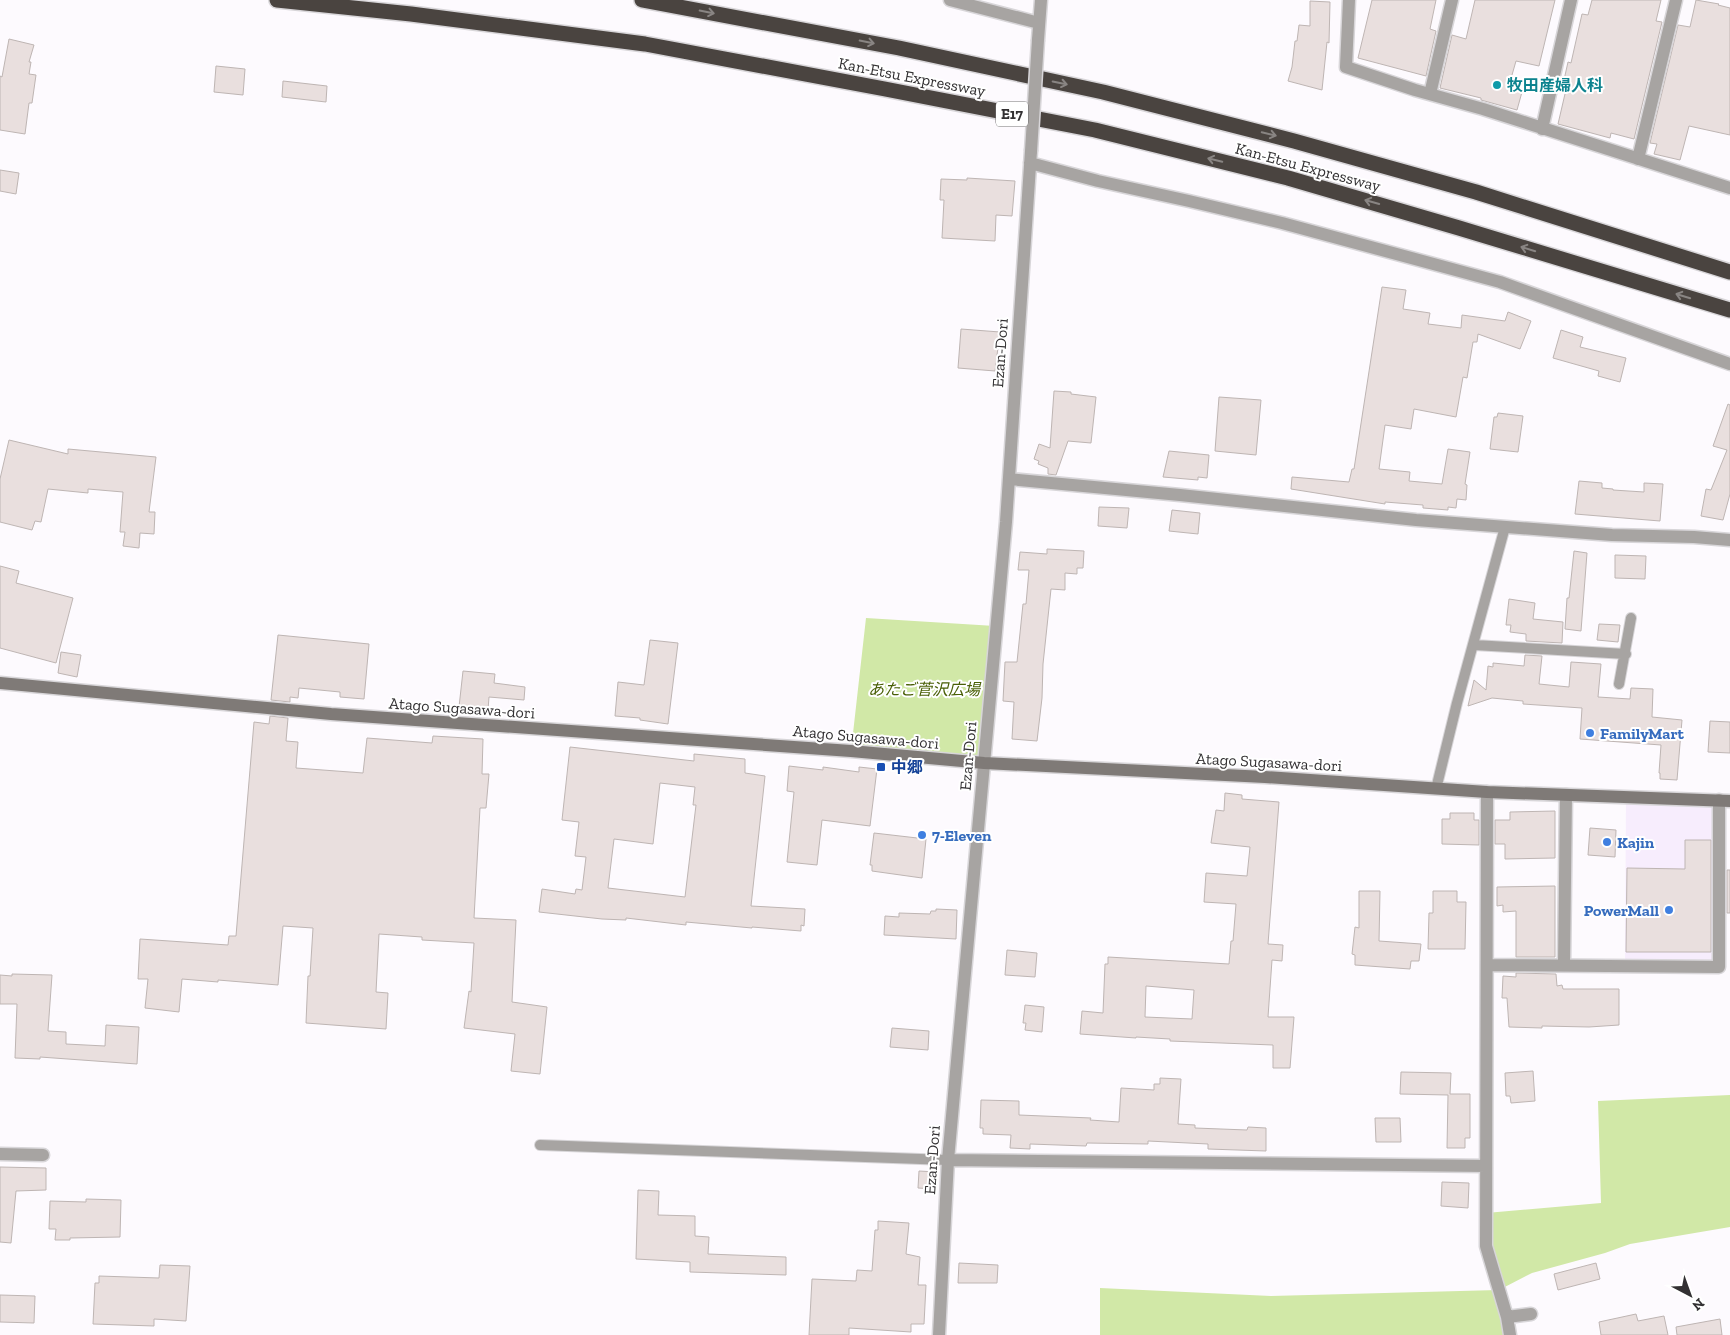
<svg xmlns="http://www.w3.org/2000/svg" width="1730" height="1335" viewBox="0 0 1730 1335" font-family="'Zilla Slab','Noto Sans JP',serif">
<style>
.industrial{fill:#f7edfd}
.green{fill:#d1e8a7}
.building{fill:#e9dfde;stroke:#beb5b3;fill-rule:evenodd}
.lines{fill:none;stroke-linecap:round;stroke-linejoin:round}
.lane-casing{stroke:#d8d6d9;stroke-width:12}
.street-casing{stroke:#d8d6d9;stroke-width:15}
.secondary-casing{stroke:#d8d6d9;stroke-width:15}
.highway-casing{stroke:#d8d6d9;stroke-width:18}
.lane{stroke:#a7a4a2;stroke-width:10}
.street{stroke:#a7a4a2;stroke-width:12}
.secondary{stroke:#7f7a77;stroke-width:12}
.highway{stroke:#4a4440;stroke-width:15}
.street-bridge-casing{stroke:#d8d6d9;stroke-width:15;stroke-linecap:butt}
.street-bridge{stroke:#a7a4a2;stroke-width:12}
.oneway{stroke:#898583}
.culture-dot{fill:#0f9aa8;stroke:#fff;stroke-width:2}
.shop-dot{fill:#3f7fe0;stroke:#fff;stroke-width:2}
.transit-dot{fill:#1a4fb4;stroke:#fff;stroke-width:2}
.labels{text-anchor:middle;dominant-baseline:central;stroke-width:4;stroke-linejoin:round;paint-order:stroke}
.shield{fill:#fff;stroke:#706e70;stroke-width:1}
.shield-label{font-size:15px;font-weight:bold;fill:#323032}
.street-label{font-size:16px;fill:#323032;stroke:#fff}
.culture-label{font-size:16px;font-weight:bold;fill:#0d838f;stroke:#fff;text-anchor:start}
.park-label{font-size:16px;font-style:italic;fill:#495f06;stroke:#fff}
.shop-label{font-size:16px;font-weight:bold;fill:#366cbe;stroke:#fff;text-anchor:start}
.transit-label{font-size:16px;font-weight:bold;fill:#164399;stroke:#fff;text-anchor:start}
</style>
<rect width="100%" height="100%" fill="#fdfafe"/>
<!-- industrial -->
<path class="industrial" d="M1626,796L1719,800V967H1625Z"/>
<!-- green -->
<path class="green" d="M866,618L995,626L984,763L851,751Z
M1730,1095V1227L1630,1244L1605,1253L1532,1273L1499,1290L1510,1335H1100V1288L1271,1296L1498,1290L1486,1213L1601,1203L1598,1101Z"/>
<!-- building -->
<path class="building" d="M1372,0H1436L1430,29L1436,31L1426,76L1358,58Z
M1475,0H1555L1539,66L1516,61L1508,89L1522,92L1517,110L1481,100V98L1440,88L1452,35L1466,39Z
M1592,0H1661L1656,21L1662,22L1634,139L1611,133L1610,138L1558,124L1568,81L1564,80L1568,62L1571,63L1582,14L1588,15Z
M1696,0L1719,4L1718,5L1730,8V135L1689,126L1680,160L1654,154L1657,144L1650,143L1678,25L1690,27Z
M1310,1L1330,2L1329,43L1327,42L1322,90L1288,81L1292,67L1295,41H1297L1299,25L1310,26Z
M9,39L34,45L29,62H31L29,74L36,75L32,103H29L25,134L0,130V76L2,77Z
M216,66L245,69L243,95L214,92Z
M283,81L327,86L326,102L282,97Z
M0,170L19,173L16,194L0,191Z
M967,178L1015,181L1012,216L996,215L995,241L942,238L944,200H940L941,179L967,180Z
M1382,287L1406,290L1403,309L1430,313L1428,324L1461,328L1462,315L1505,321L1508,312L1531,321L1520,349L1478,334L1477,342H1473L1467,378L1463,377L1456,417L1414,409L1411,429L1385,425L1379,469L1410,472L1409,481L1442,484L1448,449L1470,452L1465,484L1467,485L1466,500L1457,499L1456,508L1448,507V510L1423,508V505L1385,502V504L1291,489L1292,477L1349,482L1352,469H1354Z
M961,329L1000,332L995,371L958,368Z
M1561,330L1583,337L1580,347L1626,358L1620,382L1598,376L1599,371L1553,358Z
M1054,391L1071,392V394L1096,397L1091,443L1068,441L1056,475L1048,474V468L1038,464L1039,461L1034,459L1039,444L1050,448Z
M1219,397L1261,400L1256,455L1215,451Z
M1728,404L1730,405V494L1723,520L1701,516L1706,489L1711,490L1727,450L1713,446Z
M1498,413L1523,416L1518,452L1490,449L1494,417H1497Z
M9,440L68,454V449L156,457L149,512H155L154,534L140,533L139,548L123,546L125,532H120L123,492L88,489V493L48,489L41,522L35,521L32,530L0,522V479Z
M1169,451L1209,455L1207,478L1198,477V480L1163,477Z
M1579,481L1602,483V488L1613,489V490L1644,492V483L1663,484L1660,521L1575,514Z
M1099,507L1129,508L1127,528L1098,526Z
M1172,510L1200,513L1198,534L1169,531Z
M1047,549L1084,551L1083,568H1077V574L1065,573V590L1051,589L1043,664L1042,698L1037,741L1012,739L1014,702L1003,701L1005,662H1017L1023,604H1026L1029,570H1018L1020,552L1047,554Z
M1574,551L1587,553L1581,631L1565,629L1567,598H1569Z
M1615,555L1646,556L1645,579L1615,578Z
M0,566L19,571L16,583L73,598L56,663L0,648Z
M1509,599L1535,603L1533,619L1563,622L1562,643L1526,641V634L1510,632L1511,625H1506Z
M1599,624L1620,625L1618,642L1597,640Z
M278,635L369,644L364,699L340,697V692L299,688L298,698L290,697V702L271,700Z
M650,640L678,643L668,724L640,720V718L615,716L618,682L644,685Z
M61,652L81,655L77,677L58,673Z
M1525,655L1542,656L1539,684L1569,687L1571,662L1601,664L1598,697L1630,699L1631,688L1653,689L1652,717L1682,720L1677,780L1660,779V773H1659L1661,745L1580,739L1582,708L1523,704V701L1492,698L1468,706L1474,680L1486,690L1488,666L1493,667V663L1524,666Z
M463,671L495,674L494,683L525,687L524,700L489,697L488,710L459,707Z
M270,716L288,718L286,741L298,742L296,768L363,773L367,738L432,743L433,736L483,739L482,774H489L486,808H480L474,918L516,920L512,1002L547,1007L540,1074L511,1071L515,1034L464,1028L469,991L471,992L474,943L422,940V937L379,934L376,992L388,993L386,1029L306,1023L308,976H310L313,928L283,926L278,985L218,980V982L182,979L179,1012L145,1008L148,979H138L140,939L228,945L229,936H236L254,722L269,724Z
M1710,721L1730,722V753L1708,752Z
M570,747L694,761V754L745,759V773L765,776L751,906L805,909L804,926L801,925V931L752,927V928L686,922V925L626,918V920L602,919L539,912L542,889L575,894L576,889L582,890L586,857L575,856L579,822L562,820ZM660,783L695,787L693,805H696L685,897L608,888L614,839L653,844Z
M789,766L823,770V767L859,772V767L877,769L870,826L822,820L817,865L787,862L794,792L787,791Z
M1225,793L1242,795V799L1279,802L1268,944L1283,945L1282,961L1272,960L1268,1017H1294L1290,1068H1273V1045L1170,1041V1039L1136,1037V1038L1080,1034L1082,1011L1103,1013L1105,964H1108V957L1229,964L1231,941H1233L1236,904L1204,902L1206,873L1247,876L1250,847L1211,843L1216,810L1224,811ZM1146,986L1194,990L1192,1019L1145,1017Z
M1555,811V858L1505,859V844H1495V820H1510V812Z
M1450,813H1474V820H1479V845L1442,844V819H1450Z
M1590,828L1616,830L1615,857L1588,855Z
M874,833L926,839L922,878L872,871V865H870Z
M1685,840H1711V952H1626L1627,868L1685,869Z
M1727,870H1730V913H1727Z
M1555,886V957H1516V911L1503,912V905L1497,906V887Z
M1359,891H1380L1379,941L1421,944L1419,961H1411L1410,969L1355,965V955L1352,954L1355,927L1359,928Z
M1433,891H1457V902H1466L1465,949H1428L1429,913H1433Z
M936,909L957,910L956,939L884,935L885,916L899,917V913L930,914L931,911H936Z
M1007,950L1037,953L1035,977L1005,975Z
M1516,973L1556,974L1557,986L1562,985L1563,989H1619V1025L1589,1027L1542,1026V1028L1509,1027L1507,998H1502L1503,976L1516,977Z
M12,974L52,975L48,1031L66,1032V1044L105,1046L106,1025L139,1027L137,1064L40,1057V1059L15,1058L17,1004H0V975L12,976Z
M1025,1005L1044,1007L1042,1032L1025,1030L1026,1023H1023Z
M892,1028L929,1031L928,1050L890,1047Z
M1533,1071L1535,1101L1511,1103L1510,1096H1506L1505,1073Z
M1401,1072L1451,1073L1450,1094H1470V1138H1465V1148H1447L1448,1095L1400,1094Z
M1160,1078L1181,1079L1178,1124L1195,1125V1128L1247,1130L1248,1127L1266,1128V1151L1208,1149V1144L1148,1141V1144L1087,1143L1086,1146L1030,1144V1149L1010,1148L1011,1135L983,1134V1128H980L981,1100L1019,1101V1115L1091,1118L1090,1120L1119,1122L1121,1088L1154,1090V1084H1160Z
M1375,1118H1400L1401,1142H1376Z
M0,1167L46,1168V1190L16,1191L11,1243L0,1242Z
M919,1171L936,1172L935,1189L918,1188Z
M1442,1182L1469,1183L1468,1208L1441,1206Z
M638,1190L659,1191L658,1215L695,1216V1236L709,1237L708,1254L786,1257V1275L690,1272V1262L636,1259Z
M86,1199L121,1200L120,1237L70,1238V1240H55L56,1229H49L50,1201L86,1202Z
M878,1221L909,1223L906,1254L920,1257L918,1285H926L924,1324H911V1332L849,1328V1335H809L812,1279L856,1281L857,1270L872,1271L875,1230H878Z
M959,1263L998,1265L997,1283H958Z
M1596,1263L1600,1279L1558,1290L1554,1274Z
M160,1265L190,1266L186,1321L154,1319V1326L93,1324L95,1283H99V1276L159,1278Z
M0,1295L35,1296L34,1323L0,1322Z
M1636,1314L1638,1321L1664,1316L1668,1335H1601L1599,1322Z
M1720,1319L1722,1335H1677L1676,1327Z"/>
<g class="lines">
<!-- lane casing -->
<g class="lane-casing">
<path id="lane" d="M1474,645L1626,654
M1619,684L1631,618
M1436,789L1457,703L1505,527
M540,1145L948,1160"/>
</g>
<!-- street casing -->
<g class="street-casing">
<path id="street" d="M950,0L1039,23
M1349,0L1346,67L1415,90L1483,109L1730,188
M1038,40L1041,0
M1430,94L1452,0
M1542,129L1571,0
M1638,159L1676,0
M1030,163L1098,181L1189,201L1282,223L1500,282L1730,364
M1009,479L1180,495L1416,520L1612,535L1694,537L1730,540
M1487,792L1486,1246L1507,1317L1510,1335
M1488,965L1719,967V800
M1564,965L1566,795
M0,1154L43,1155
M948,1160L1486,1166
M1507,1317L1531,1314
M939,1335L948,1160L1006,522L1031,151"/>
</g>
<!-- secondary casing -->
<g class="secondary-casing">
<path id="secondary" d="M0,683L331,714L851,751L984,763L1265,777L1487,792L1730,801"/>
</g>
<!-- highway casing -->
<g class="highway-casing">
<path id="highway" d="M277,0L411,14L645,44L885,89L1095,130L1288,178L1459,228L1730,310
M642,0L899,48L1103,92L1294,141L1476,192L1730,272"/>
</g>
<!-- lane -->
<use href="#lane" class="lane"/>
<!-- street -->
<use href="#street" class="street"/>
<!-- secondary -->
<use href="#secondary" class="secondary"/>
<!-- highway -->
<use href="#highway" class="highway"/>
<!-- street-bridge casing -->
<g class="street-bridge-casing">
<path id="street-bridge" d="M1031,151L1038,40"/>
</g>
<!-- street-bridge -->
<use href="#street-bridge" class="street-bridge"/>
</g>
<!-- one-way arrows -->
<defs><path id="oneway-shaft" d="M-6 0H5M1.5-3L5.5 0L1.5 3" fill="none" stroke-width="1.6" stroke-linecap="round" stroke-linejoin="round" transform="scale(1.25)"/></defs>
<g class="oneway">
<use href="#oneway-shaft" transform="translate(707 12) rotate(11)"/>
<use href="#oneway-shaft" transform="translate(867 42) rotate(11)"/>
<use href="#oneway-shaft" transform="translate(1060 83) rotate(12)"/>
<use href="#oneway-shaft" transform="translate(1269 134) rotate(14)"/>
<use href="#oneway-shaft" transform="translate(1215 160) rotate(-166)"/>
<use href="#oneway-shaft" transform="translate(1372 202) rotate(-164)"/>
<use href="#oneway-shaft" transform="translate(1528 249) rotate(-163)"/>
<use href="#oneway-shaft" transform="translate(1683 296) rotate(-163)"/>
</g>
<!-- markers -->
<circle class="culture-dot" cx="1497" cy="85" r="5"/>
<g class="shop-dot">
<circle cx="1590" cy="733" r="5"/>
<circle cx="922" cy="835" r="5"/>
<circle cx="1607" cy="842" r="5"/>
<circle cx="1669" cy="910" r="5"/>
</g>
<rect class="transit-dot" x="876" y="762" width="10" height="10" rx="2.5"/>
<g class="labels">
<!-- shield labels -->
<rect class="shield" x="996" y="101.5" width="32" height="25" rx="4"/>
<g class="shield-label">
<text x="1012" y="114">E17</text>
</g>
<!-- street labels -->
<g class="street-label">
<text transform="translate(912 77) rotate(11)">Kan-Etsu Expressway</text>
<text transform="translate(1308 167) rotate(15)">Kan-Etsu Expressway</text>
<text transform="translate(1000 353) rotate(-86)">Ezan-Dori</text>
<text transform="translate(462 708) rotate(4)">Atago Sugasawa-dori</text>
<text transform="translate(866 737) rotate(5)">Atago Sugasawa-dori</text>
<text transform="translate(968 756) rotate(-85)">Ezan-Dori</text>
<text transform="translate(1269 762) rotate(3)">Atago Sugasawa-dori</text>
<text transform="translate(932 1160) rotate(-86)">Ezan-Dori</text>
</g>
<!-- culture labels -->
<g class="culture-label">
<text x="1507" y="85">牧田産婦人科</text>
</g>
<!-- park labels -->
<g class="park-label">
<text x="924" y="689">あたご菅沢広場</text>
</g>
<!-- shop labels -->
<g class="shop-label">
<text x="1600" y="733">FamilyMart</text>
<text x="932" y="835">7-Eleven</text>
<text x="1617" y="842">Kajin</text>
<text x="1659" y="910" text-anchor="end">PowerMall</text>
</g>
<!-- transit labels -->
<g class="transit-label">
<text x="891" y="767">中郷</text>
</g>
</g>
<!-- north arrow -->
<g transform="translate(1690 1295) rotate(139)" stroke="#ffffff" stroke-width="4" paint-order="stroke">
<path d="M0-4L9 19L0 12L-9 19Z" fill="#323032"/>
<text y="-8" font-size="14" font-weight="bold" text-anchor="middle" fill="#323032">N</text>
</g>
</svg>
